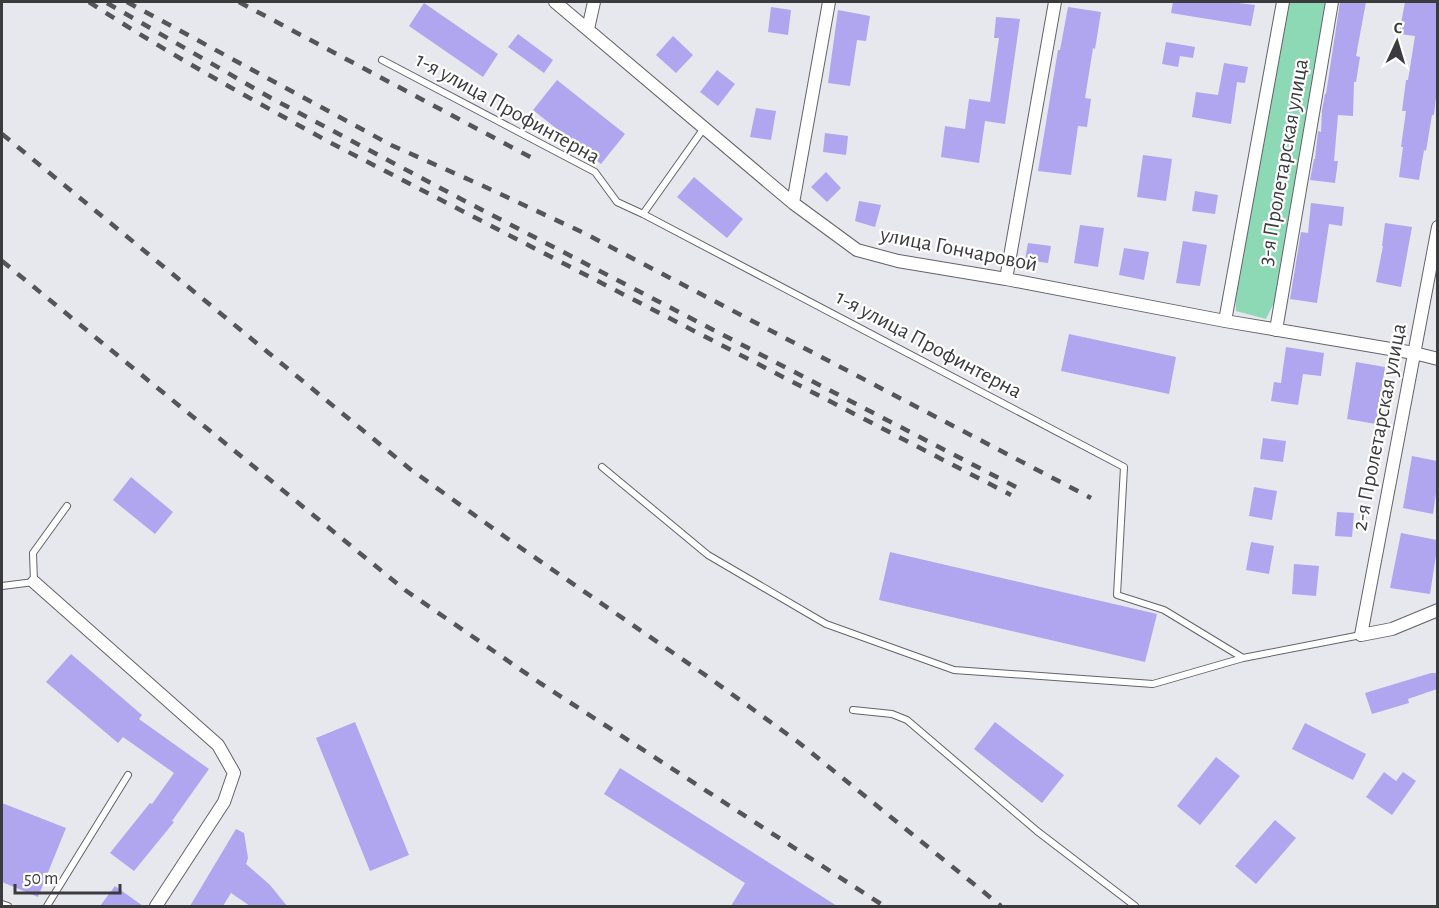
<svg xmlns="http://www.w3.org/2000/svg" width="1439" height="908" viewBox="0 0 1439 908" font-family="'Alegreya Sans',sans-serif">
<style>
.green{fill:#8dd9b6}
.building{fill:#b0a5ef}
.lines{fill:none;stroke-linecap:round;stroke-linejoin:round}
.lane-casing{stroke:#64636a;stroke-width:8}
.street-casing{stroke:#64636a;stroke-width:14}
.lane{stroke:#fff;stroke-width:6}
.street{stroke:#fff;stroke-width:12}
.rail{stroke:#555558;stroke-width:4.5;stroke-dasharray:10 10;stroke-linecap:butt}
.labels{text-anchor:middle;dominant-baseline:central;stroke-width:4.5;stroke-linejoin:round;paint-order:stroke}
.street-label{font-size:22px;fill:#3b3b3e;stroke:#fff}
</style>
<rect width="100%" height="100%" fill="#e7e7ee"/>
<!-- green -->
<path class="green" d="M1288,2H1327L1282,269L1274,303L1266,319L1236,311L1235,282Z"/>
<!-- building -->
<path class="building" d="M1173,2H1230L1255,5L1251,26L1171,13Z
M1340,2H1366L1356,56L1360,57L1356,82H1354L1353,116L1338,115L1334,161H1338L1335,183L1310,180L1314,159H1315L1318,131L1321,132L1322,110L1325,94H1326Z
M1405,2H1437V88L1434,115H1432L1426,151L1424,150L1419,180L1399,177L1403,147H1401L1406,111H1402L1406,80H1408L1415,36L1399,34Z
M424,3L498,54L483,77L409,26Z
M771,7L791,10L788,35L768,32Z
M1068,7L1101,12L1095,49L1093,48L1085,98L1091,99L1087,127L1078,126L1071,175L1038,171L1058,50H1060Z
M838,10L870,16L866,41L857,40L850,86L828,83Z
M996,17L1020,19L1005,124L985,121L979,163L941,157L945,126L965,129L969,99L990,102L999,38H994Z
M518,34L553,60L544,73L508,47Z
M673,36L693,55L676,73L656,55Z
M1166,42L1195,47L1193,58L1180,56L1178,67L1162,64Z
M1224,63L1248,67L1245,83L1237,82L1231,124L1192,117L1196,92L1218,95Z
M717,70L735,84L718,106L700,92Z
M557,80L625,134L601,164L533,110Z
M756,108L776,111L771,140L750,137Z
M825,133L848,136L846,155L823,152Z
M1143,155L1172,159L1166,201L1137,197Z
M826,172L841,188L827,202L811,187Z
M694,177L743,219L727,238L677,197Z
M1195,191L1218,195L1215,214L1192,211Z
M859,201L881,205L875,227L855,221Z
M1311,203L1344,207L1342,226L1329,224L1317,303L1290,299L1301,232L1308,233Z
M1385,223L1412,227L1401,287L1376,282L1383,246H1382Z
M1080,225L1104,228L1098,267L1074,263Z
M1183,241L1207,245L1200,286L1176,283Z
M1028,243L1051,246L1048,263L1025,260Z
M1124,248L1149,252L1144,280L1119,275Z
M1069,334L1176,357L1169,394L1061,371Z
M1286,347L1324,353L1321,376L1303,374L1298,405L1271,401L1274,382L1281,383Z
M1356,362L1385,367L1376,424L1347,419Z
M1263,438L1286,441L1283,462L1260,459Z
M1412,456L1437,461V486L1433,514L1403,508Z
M131,477L173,512L155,534L113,500Z
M1254,487L1277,491L1272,520L1249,516Z
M1337,512L1354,513L1352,537L1335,536Z
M1401,533L1437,540V549L1430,594L1390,588Z
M1251,542L1274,546L1269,574L1246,570Z
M890,552L1157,614L1145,662L879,600Z
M1294,564L1319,566L1316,596L1292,594Z
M71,654L142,715L139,719L209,769L172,821L174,822L134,871L110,853L150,803L152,804L174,773L123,737L118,743L46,682Z
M1431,673H1437V689L1408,699L1409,703L1372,714L1365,693Z
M355,722L409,855L370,871L316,738Z
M995,722L1064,775L1042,803L974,749Z
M1305,723L1366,754L1353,780L1292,749Z
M1216,757L1240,776L1200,825L1177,806Z
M620,768L837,906H731L745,883L604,794Z
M1384,772L1396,781L1403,772L1416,781L1392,815L1366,797Z
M2,803L66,828L38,897L2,882Z
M1275,820L1296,838L1256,884L1235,866Z
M236,829L244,833L248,858L246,864L270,885L287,906H250L231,893L223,906H190Z
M115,886L143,906H100Z"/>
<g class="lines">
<!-- lane casing -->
<g class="lane-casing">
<path id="lane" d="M382,60L595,172L617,202L643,214L1124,467L1117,595L1164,610L1243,658
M643,214L704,128
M602,467L708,555L826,624L954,670L1153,684L1243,658L1361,635
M2,586L34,582L33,553L67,506
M853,710L892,714L907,720L1037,831L1135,906
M2,904L8,906
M47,906L128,775"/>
</g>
<!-- street casing -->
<g class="street-casing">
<path id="street" d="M555,2L793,203L857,250L898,261L1006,279L1225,321L1414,353L1438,359
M588,29L594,2
M793,203L829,2
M1438,227L1361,635L1392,629L1438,610
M1006,279L1055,2
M1225,321L1283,2
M1276,330L1332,2
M34,582L218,745L234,773L224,802L156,906"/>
</g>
<!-- lane -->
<use href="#lane" class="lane"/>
<!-- street -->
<use href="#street" class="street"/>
<!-- rail -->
<path class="rail" d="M89,2C167,53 249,98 331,143L1011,495
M127,2L391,145L481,185L586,234L1091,498
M239,2L532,158
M107,3L271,98L461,199L1018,488
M2,134L410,469L508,539L711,679L798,742L1001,906
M2,261L405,590L540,683L884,906"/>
</g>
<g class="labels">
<!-- street labels -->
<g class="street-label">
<text transform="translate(508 108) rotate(29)">1-я улица Профинтерна</text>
<text transform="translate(1283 162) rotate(-80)">3-я Пролетарская улица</text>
<text transform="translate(959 249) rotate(11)">улица Гончаровой</text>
<text transform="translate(929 344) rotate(28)">1-я улица Профинтерна</text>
<text transform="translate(1379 427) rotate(-79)">2-я Пролетарская улица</text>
</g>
</g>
<!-- border -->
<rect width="1439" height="908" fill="none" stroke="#3b3b3e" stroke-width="6"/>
<!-- north arrow -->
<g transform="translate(1397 42) rotate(4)" stroke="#ffffff" stroke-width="4.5" paint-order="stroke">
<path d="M0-4.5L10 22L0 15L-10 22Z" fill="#3b3b3e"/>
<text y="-9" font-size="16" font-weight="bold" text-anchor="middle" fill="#3b3b3e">С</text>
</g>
<!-- scale -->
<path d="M15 884v9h105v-9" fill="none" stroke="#3b3b3e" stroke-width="3"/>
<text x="24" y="884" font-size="18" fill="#3b3b3e" stroke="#ffffff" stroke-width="4.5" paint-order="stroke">50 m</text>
</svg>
